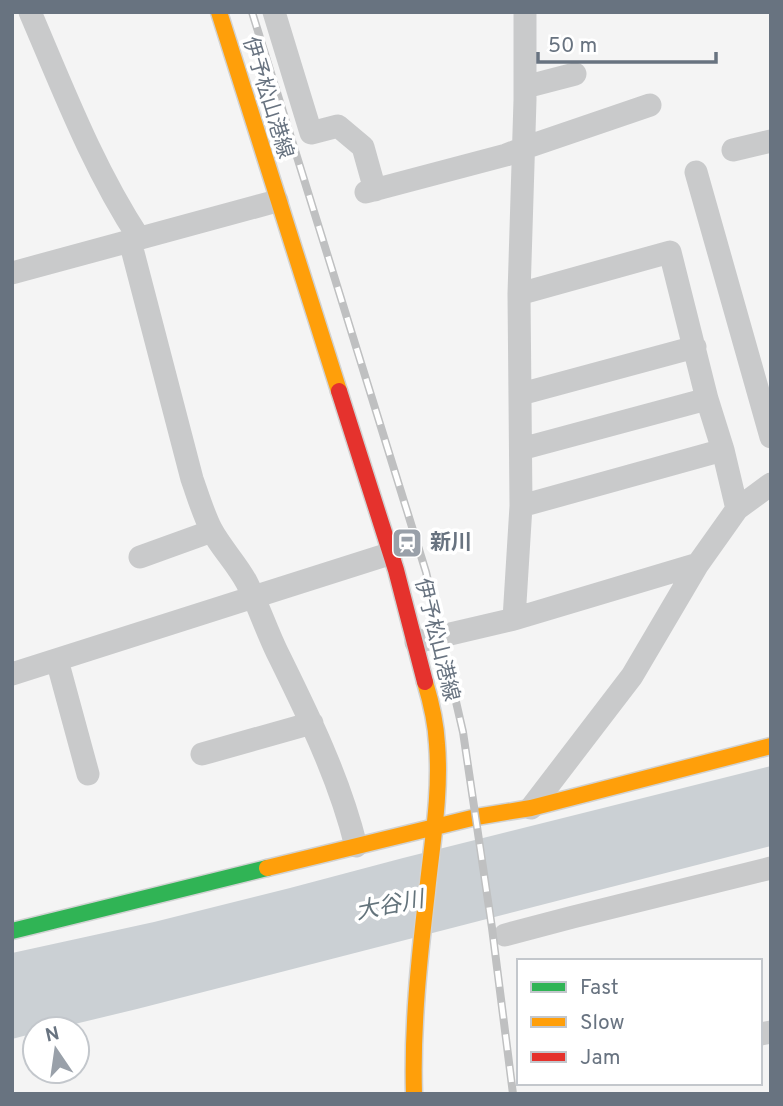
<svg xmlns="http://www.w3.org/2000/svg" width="783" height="1106" viewBox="0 0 783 1106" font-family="Overpass,'Noto Sans JP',sans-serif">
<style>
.water{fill:#cbd0d4}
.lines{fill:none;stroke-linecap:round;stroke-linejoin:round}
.fast-casing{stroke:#d1d2d2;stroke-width:19}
.slow-casing{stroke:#d1d2d2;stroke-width:19}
.jam-casing{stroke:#d1d2d2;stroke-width:19}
.street{stroke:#c9cacb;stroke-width:23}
.fast{stroke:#30b455;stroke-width:16}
.slow{stroke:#ff9f0a;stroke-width:16}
.jam{stroke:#e5322d;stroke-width:16}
.rail-casing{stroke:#bfc0c1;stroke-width:8}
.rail{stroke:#fff;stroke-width:5;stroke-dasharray:16;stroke-linecap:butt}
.labels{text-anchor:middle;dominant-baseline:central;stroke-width:7;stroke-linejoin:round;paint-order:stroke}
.street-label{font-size:21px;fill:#687380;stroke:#fff}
.poi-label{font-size:21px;font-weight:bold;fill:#687380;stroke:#fff;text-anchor:start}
.water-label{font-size:23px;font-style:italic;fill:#64747c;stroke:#fff}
</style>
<rect width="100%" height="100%" fill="#f4f4f4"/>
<!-- water -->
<path class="water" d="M771,766V846L137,1009L54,1029H35V1033L12,1039V953L154,922L290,888L403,858Z"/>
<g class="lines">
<!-- fast casing -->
<g class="fast-casing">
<path id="fast" d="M12,931L267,868"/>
</g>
<!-- slow casing -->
<g class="slow-casing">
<path id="slow" d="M219,12L339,391
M267,868L476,817L531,808L771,746
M414,1094C412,1026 419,960 427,892C432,843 441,794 437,744C436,723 431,702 425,682"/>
</g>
<!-- jam casing -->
<g class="jam-casing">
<path id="jam" d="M339,391L396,570L425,682"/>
</g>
<!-- street -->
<path class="street" d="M30,12C63,89 93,168 139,238
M274,12L311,133L338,126L363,147L375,190
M525,87L575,74
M733,150L771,141
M696,172L771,437
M366,192L506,155L524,148L650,105
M130,241L192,479C198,496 203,513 211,529C221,548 237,564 247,583C258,605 266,629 277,652C308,715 339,777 356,846
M12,273L277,201
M519,294L670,252L707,399L723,450L737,509
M521,394L695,347
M521,449L707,399
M521,506L723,450
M140,557L212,531
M514,619L521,506L519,294L525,100V12
M416,642L514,619L698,564
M57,660L88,774
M12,674L392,553
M202,754L312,723
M531,808L632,676L698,564L737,509L771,484
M505,935L573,917L771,868
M761,1034L771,1032"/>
<!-- fast -->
<use href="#fast" class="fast"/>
<!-- slow -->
<use href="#slow" class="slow"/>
<!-- jam -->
<use href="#jam" class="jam"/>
<!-- rail casing -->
<g class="rail-casing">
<path id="rail" d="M252,12L426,572L463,732L492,928L513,1094"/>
</g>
<!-- rail -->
<use href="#rail" class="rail"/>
</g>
<!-- icons -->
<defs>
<g id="station-square" transform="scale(1.575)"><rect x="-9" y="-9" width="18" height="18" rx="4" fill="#99a0a9" stroke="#fff"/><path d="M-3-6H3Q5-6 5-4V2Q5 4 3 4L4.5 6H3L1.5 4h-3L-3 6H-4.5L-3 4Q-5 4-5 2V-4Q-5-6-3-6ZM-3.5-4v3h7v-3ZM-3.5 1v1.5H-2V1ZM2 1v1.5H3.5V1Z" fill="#fff"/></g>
</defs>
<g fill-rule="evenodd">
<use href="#station-square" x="407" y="543"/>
</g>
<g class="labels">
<!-- street labels -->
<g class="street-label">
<text transform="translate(267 98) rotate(73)">伊予松山港線</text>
<text transform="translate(436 640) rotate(76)">伊予松山港線</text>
</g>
<!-- poi labels -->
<g class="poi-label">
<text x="430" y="543">新川</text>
</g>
<!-- water labels -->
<g class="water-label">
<text transform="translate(390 907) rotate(-11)">大谷川</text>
</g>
</g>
<!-- border -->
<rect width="783" height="1106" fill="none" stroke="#687380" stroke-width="28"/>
<!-- legend -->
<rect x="517" y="959" width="245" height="126" fill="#ffffff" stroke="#c3c7cc" stroke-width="2"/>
<rect x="531" y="982" width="35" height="10" fill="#30b455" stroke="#c3c7cc" stroke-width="2"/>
<text x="580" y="994" font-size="21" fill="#687380">Fast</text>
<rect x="531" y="1017" width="35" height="10" fill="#ff9f0a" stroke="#c3c7cc" stroke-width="2"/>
<text x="580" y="1029" font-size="21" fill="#687380">Slow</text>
<rect x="531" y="1052" width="35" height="10" fill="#e5322d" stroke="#c3c7cc" stroke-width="2"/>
<text x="580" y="1064" font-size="21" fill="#687380">Jam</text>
<!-- north arrow -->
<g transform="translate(56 1050) rotate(347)"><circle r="33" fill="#ffffff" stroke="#c3c7cc" stroke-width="2"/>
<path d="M0-5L12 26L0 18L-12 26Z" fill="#99a0a9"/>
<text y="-10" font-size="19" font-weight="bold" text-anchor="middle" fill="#687380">N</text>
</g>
<!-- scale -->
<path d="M538 52v10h178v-10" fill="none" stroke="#687380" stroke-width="3.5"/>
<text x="548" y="52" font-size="21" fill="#687380" stroke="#ffffff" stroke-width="5" paint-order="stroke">50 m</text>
</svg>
